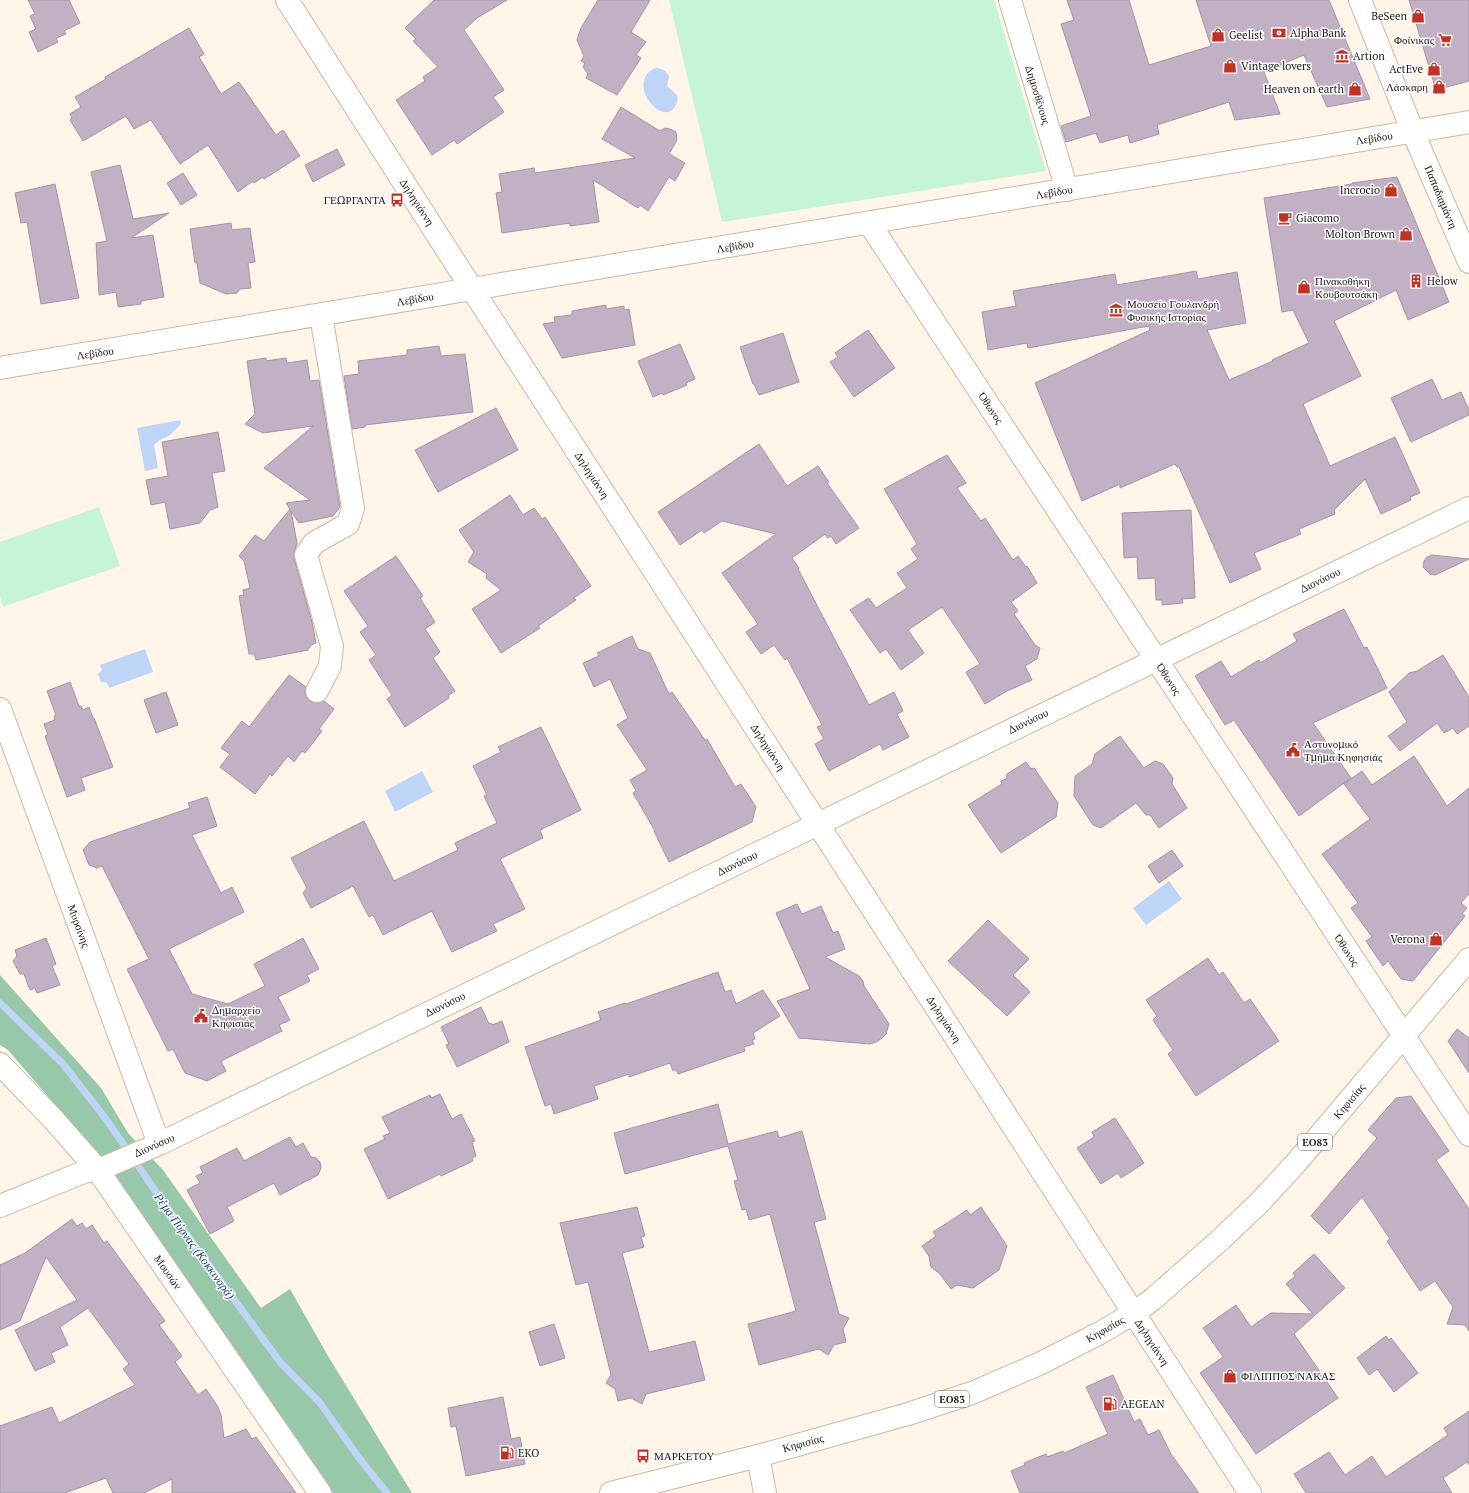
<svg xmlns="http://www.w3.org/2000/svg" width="1469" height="1493" viewBox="0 0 1469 1493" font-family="'PT Serif',serif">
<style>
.green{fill:#c6f4d7}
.forest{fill:#97c8aa}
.water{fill:#bed5f8}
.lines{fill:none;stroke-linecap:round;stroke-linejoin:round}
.stream{stroke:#bed5f8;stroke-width:7}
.building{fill:#c2b1c5;stroke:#a494a7}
.street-casing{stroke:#c8b9a4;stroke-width:24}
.secondary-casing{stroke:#c8b9a4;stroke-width:24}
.primary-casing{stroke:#c8b9a4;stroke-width:24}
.street{stroke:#fff;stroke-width:22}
.secondary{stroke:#fff;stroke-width:22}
.primary{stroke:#fff;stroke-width:22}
.labels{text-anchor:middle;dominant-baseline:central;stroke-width:3;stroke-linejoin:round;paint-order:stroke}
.shield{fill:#fff;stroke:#615d58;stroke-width:1}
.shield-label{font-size:10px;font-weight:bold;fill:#1d1710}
.poi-label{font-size:11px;fill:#1d1710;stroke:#fff;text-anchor:start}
.street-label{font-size:11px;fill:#1d1710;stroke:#fff}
.water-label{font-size:12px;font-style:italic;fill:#183b6e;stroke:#fff}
</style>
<rect width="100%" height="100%" fill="#fff6e9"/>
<!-- green -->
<path class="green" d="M669,0H994L1046,171L722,222Z
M99,507L120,566L3,607L0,597V542Z"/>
<!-- forest -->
<path class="forest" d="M0,975L101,1088L128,1133L163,1170L261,1308L290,1289L328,1356L412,1493H333L99,1156L8,1050L0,1045Z"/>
<!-- water -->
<path class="water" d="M655,68C662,68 665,70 669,76L667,86L676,94L678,99C669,137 622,83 655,68Z
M180,420L181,424L170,435L160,440L154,445L158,468L145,471L137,428Z
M145,649L153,672L109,688L107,683L101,682L99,678L98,674L102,670L100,665Z
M422,771L433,792L395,812L385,791Z
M1169,881L1182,899L1146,925L1133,908Z"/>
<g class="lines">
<!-- stream -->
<path class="stream" d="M0,1003L63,1064L106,1119L165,1205L280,1362L320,1403L359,1458L387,1493"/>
</g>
<!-- building -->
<path class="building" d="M28,0H69L80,23L64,31L66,34L56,38L58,42L38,52L29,32L36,29L30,16L35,14Z
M434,0H507L477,18L464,30L504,90L493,97L504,112L457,144L454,140L432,155L396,100L425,81L423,77L438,67L413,41L416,39L405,28Z
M598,0H650L631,32L646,42L636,55L641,58L617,95L586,78L588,74L583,67L585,63L581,61L584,56L577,40L581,28Z
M1067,0H1129L1149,65L1211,46L1196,0H1329L1370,99L1327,107L1304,55L1264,72L1280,114L1235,120L1229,102L1157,125L1159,134L1130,143L1128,135L1100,143L1096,133L1066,142L1061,126L1091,116L1061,24L1074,20Z
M1409,0H1469V81L1436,90Z
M189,28L204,54L199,57L221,94L239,82L276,135L283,130L300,156L264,179L263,177L254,183L253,181L238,192L208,145L180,164L151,120L134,129L126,116L83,141L70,120L72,118L70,114L81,107L75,97L106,79L105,77Z
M621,107L660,131L665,128L670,129L676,132L677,140L669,154L685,163L675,181L669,177L648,211L640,205L638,208L593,180L599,222L570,226V223L502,233L496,193L502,192L499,174L534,168L535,173L635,158L602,139Z
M337,149L345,165L313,182L305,165Z
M120,165L133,219L169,213L131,238L153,235L164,297L141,301V304L118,307L116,292L99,295L96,243L107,241L91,172Z
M183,173L197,195L181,205L167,183Z
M1397,177L1449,302L1408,320L1396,290L1334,321L1361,376L1303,404L1330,466L1395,437L1420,493L1410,497L1411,500L1381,514L1365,479L1334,510L1335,514L1299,529L1301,534L1254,553L1261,569L1230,583L1179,467H1177L1175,464L1120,488V484L1082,501L1035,383L1150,330L1149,326L1028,348L1027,343L988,350L982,312L1016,306L1013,291L1115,274L1117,285L1196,271L1198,279L1237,272L1246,323L1207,330L1229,380L1273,361L1272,360L1309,343L1293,310L1282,312L1264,198L1352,184V183Z
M55,184L79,298L41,304L27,222L21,223L15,193Z
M231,223L232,230L250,228L255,262L248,263L251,288L240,289L237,293L226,294L200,283L197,263H195L190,229Z
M606,305V309L624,306V310L629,309L635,345L562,358L543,324L555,322L554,317L572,315V311Z
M868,330L895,368L854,397L830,362L838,357L835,353Z
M783,333L799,382L759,395L754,384H753L740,347Z
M680,344L695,379L686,383L687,385L663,395L662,393L653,397L638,361Z
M439,346L441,356L465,354L473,412L365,425V427L352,429L344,376L359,374L358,361L407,355V350Z
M266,358V361L286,358L287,363L307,360L310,381L319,380L340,507L333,516L299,523L291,511L297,543L294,553V558L312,622L316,643L311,645L308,650L256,660L254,654H249L239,596L244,595L243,590L250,588L244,561L239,556L255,535L264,541L290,509L286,503L310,500L264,468L313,426L263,433L245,424L255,414L247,361Z
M1432,379L1442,400L1461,392L1469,410V415L1411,442L1391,398Z
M496,408L518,450L438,492L415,450Z
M218,432L225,471L212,473L218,507L210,510L200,523L170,529L165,502L151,505L146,480L168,476L162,442Z
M759,444L787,486L818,466L829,482L827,483L859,528L836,544L831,536L828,538L825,534L792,558L799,568L798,569L869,705L894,692L903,711L897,714L909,737L883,750L880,744L829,771L815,744L824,739L817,727L822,725L787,658L785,660L774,645L761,654L746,632L758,624L722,573L776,534L722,521L704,533L702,530L680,545L658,512Z
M947,455L966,483L957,488L981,521L985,518L1013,560L1018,556L1026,567L1027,566L1037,583L1011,602L1018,611L1014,614L1035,645L1040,648L1037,659L1025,666L1032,680L1007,691L985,704L966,672L980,664L942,607L908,630L924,653L901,670L886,649L880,653L850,610L869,598L876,608L907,588L897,573L918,559L911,549L917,544L884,489Z
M510,495L523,515L534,508L542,519L545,517L591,586L574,598L576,600L538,626L540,628L501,653L472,609L501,590L486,578L487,574L468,562L474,552L459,530Z
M1191,510L1195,598L1182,599L1183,603L1162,605V600H1156L1155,578L1138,579L1137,557L1124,558L1122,513Z
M1432,555L1469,559L1435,575L1430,574L1423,567L1424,561L1427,557Z
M396,556L423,596L420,598L435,622L425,629L440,652L433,658L455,691L448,696L449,698L405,727L387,699L392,695L369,660L376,655L360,632L368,626L344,591Z
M1344,609L1364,648L1367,647L1387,688L1313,723L1351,778L1299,816L1234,720L1225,725L1195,676L1221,661L1231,677L1259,660L1260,663L1297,641L1293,634Z
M632,636L638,649L650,653L669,694L672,692L705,740L707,739L735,787L741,784L756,807L752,822L669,862L654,831H655L633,793L636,791L630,780L647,770L617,725L628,718L610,679L594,687L583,663L599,656L597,653Z
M1443,655L1469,697V726L1457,734L1453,728L1444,733L1437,723L1400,751L1388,736L1407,722L1389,692L1409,673L1417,671Z
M289,675L306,687L305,692L306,697L311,702L318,703L324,701L334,709L319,729L322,731L305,753L302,751L294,762L288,756L272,776L270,774L255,794L220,767L230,754L221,748L242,721L249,727Z
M70,682L79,706H81L83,710L89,707L93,718H94L113,767L81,778L85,790L67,797L45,736L48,735L44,724L55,720L54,716L56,715L47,691Z
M166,692L178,725L156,733L144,700Z
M541,727L581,810L540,830L543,838L500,859L525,909L493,924L497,931L452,952L432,911L383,935L373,915L369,917L353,886L311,908L303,893L307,888L291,858L364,821L394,881L458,850L455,843L497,823L484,796L487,795L473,766L501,752L498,747Z
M1120,736L1144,768L1155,761L1163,764L1173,778L1172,784L1187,808L1159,828L1150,815H1146L1136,803L1101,828L1093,825L1074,796L1075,776L1092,764L1095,754Z
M1414,756L1447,806L1469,788V894L1461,903L1467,908L1462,914L1465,916L1413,981L1401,979L1388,961L1383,966L1366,941L1372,937L1351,908L1358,903L1322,854L1370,819L1344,784L1362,771L1372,785Z
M1026,762L1031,769L1034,768L1058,803L1056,817L1001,853L968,805L1002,784L1001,781L1006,779L1007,774Z
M207,797L217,826L192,835L221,893L232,887L244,912L169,949L192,994L228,1004L265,986L254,964L303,938L319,969L307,975L310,981L278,997L290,1020L279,1025L282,1031L221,1061L226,1071L207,1081L185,1073L173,1049L168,1051L127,969L149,959L102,866L97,868L89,865L83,850L90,842L190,808L188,803Z
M1172,850L1183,866L1159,883L1148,866Z
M797,904L802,914L821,906L833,933L838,931L845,949L825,957L859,976L863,981L864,986L889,1024L886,1034L882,1038L876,1042L870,1044L799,1038L777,1001L810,989L776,913Z
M988,920L1029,959L1013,975L1030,992L1007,1016L948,961Z
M46,938L56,964L52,966L60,985L37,993L35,988L30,990L24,974H20L13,961L17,956L15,950Z
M1208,958L1219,975L1223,972L1244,1003L1250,999L1279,1041L1196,1096L1168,1054L1173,1050L1153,1020L1157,1016L1146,1000Z
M718,972L725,992L731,990L736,1004L763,990L780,1016L753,1033L755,1039L752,1040L754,1044L744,1047L745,1051L678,1074L676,1069L673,1071L670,1063L629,1077V1074L594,1086L598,1099L554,1114L551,1104L545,1106L525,1047L601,1020L598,1012L625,1003L626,1004Z
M481,1007L489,1024L491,1023L492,1025L502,1021L509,1042L457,1067L446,1045L449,1044L441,1027Z
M1457,1029L1469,1038V1073L1448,1041Z
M440,1094L452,1119L461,1114L475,1141L472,1142L476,1156L472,1158L473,1161L441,1176L440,1174L388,1199L364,1149L385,1139L383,1136L390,1133L382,1117L430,1095L431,1098Z
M1411,1096L1449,1151L1436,1160L1469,1209V1331L1465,1325L1447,1324L1453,1307L1435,1281L1420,1291L1387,1241L1390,1239L1362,1197L1329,1234L1311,1216L1377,1138L1368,1130L1396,1098Z
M718,1104L728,1144L777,1131L779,1138L802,1131L826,1219L814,1222L839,1314L849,1318L843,1329L846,1342L834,1345L828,1355L819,1349L759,1365L748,1324L796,1311L770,1214L749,1220L746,1209L742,1210L734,1181L738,1180L728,1146L625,1174L614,1133Z
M1115,1118L1144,1163L1121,1178L1118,1173L1101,1184L1077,1148L1094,1137L1092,1132Z
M290,1137L296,1147L303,1143L311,1157L316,1158L320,1162L321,1168L318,1175L280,1195L274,1183L227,1207L234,1221L210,1234L187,1190L200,1183L196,1176L203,1173L200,1167L237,1148L244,1161Z
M637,1207L645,1236L641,1237L644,1247L622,1253L649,1352L695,1341L705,1380L646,1394L642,1404L631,1398L618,1401L615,1389L606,1383L611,1375L588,1282L576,1285L560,1223Z
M981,1207L1007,1246L999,1270L973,1288L957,1285L951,1289L940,1274L931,1267L929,1256L922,1246L936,1236L933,1232L967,1210L970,1215Z
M72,1219L77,1226L82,1223L86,1229L92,1225L104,1243L107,1241L165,1321L159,1325L182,1356L175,1362L198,1395L206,1389L218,1407L221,1415L224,1438L246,1429L252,1439L256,1437L296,1493H172V1479L144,1493H113L106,1478L65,1493H0V1426L52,1407L59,1423L135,1385L123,1369L129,1364L88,1308L60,1327L68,1345L51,1353L55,1362L35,1371L15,1330L77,1300L46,1257L20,1321L0,1330V1265L25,1253Z
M1314,1254L1345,1288L1294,1334L1338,1398L1256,1454L1200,1373L1223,1357L1203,1328L1236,1305L1251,1327L1271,1313L1313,1314L1286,1284L1295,1276L1293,1273Z
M554,1324L565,1358L540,1366L529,1332Z
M1386,1336L1389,1340L1391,1338L1418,1373L1394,1392L1377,1369L1369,1375L1357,1358Z
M1113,1375L1134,1422L1140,1419L1148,1435L1159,1430L1171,1454L1199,1493H1020L1011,1471L1025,1465L1024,1463L1046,1454L1047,1457L1063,1451L1064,1453L1108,1434L1086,1387Z
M503,1397L511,1439L520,1437L525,1464L466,1476L456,1426L451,1427L448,1408Z
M1469,1411V1465L1467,1462L1443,1478L1452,1493H1306L1294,1474L1329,1452L1345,1475L1372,1456L1386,1477L1448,1435L1444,1428Z"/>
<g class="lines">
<!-- street casing -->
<g class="street-casing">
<path id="street" d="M1010,0L1067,190
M1360,0L1413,132L1469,262
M317,691L330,666L332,646L306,555L314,543L348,524L353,508L321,315
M0,709L159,1144
M0,1206L84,1172L103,1168L159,1144L1469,508"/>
</g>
<!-- secondary casing -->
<g class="secondary-casing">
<path id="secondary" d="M287,0L472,289L1250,1493
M869,223L1469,1135
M0,368L1469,122
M0,1064L53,1119L97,1169L320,1493
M758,1456L765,1493"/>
</g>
<!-- primary casing -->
<g class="primary-casing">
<path id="primary" d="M611,1493L758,1456L908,1414L972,1393L1039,1364L1100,1333L1134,1313L1153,1299L1219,1241L1259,1203L1296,1163L1469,959"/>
</g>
<!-- street -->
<use href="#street" class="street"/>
<!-- secondary -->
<use href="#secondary" class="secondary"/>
<!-- primary -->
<use href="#primary" class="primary"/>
</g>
<!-- icons -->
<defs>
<g id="shop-bare" transform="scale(1.08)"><path d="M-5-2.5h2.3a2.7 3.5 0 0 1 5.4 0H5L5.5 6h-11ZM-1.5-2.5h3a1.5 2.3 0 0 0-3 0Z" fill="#bf3224" stroke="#fff" stroke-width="2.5" paint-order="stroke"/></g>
<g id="bank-bare" transform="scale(1.08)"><path d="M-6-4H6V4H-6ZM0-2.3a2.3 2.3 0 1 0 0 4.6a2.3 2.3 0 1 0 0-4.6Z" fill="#bf3224" stroke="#fff" stroke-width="2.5" paint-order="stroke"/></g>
<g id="supermarket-bare" transform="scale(1.08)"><path d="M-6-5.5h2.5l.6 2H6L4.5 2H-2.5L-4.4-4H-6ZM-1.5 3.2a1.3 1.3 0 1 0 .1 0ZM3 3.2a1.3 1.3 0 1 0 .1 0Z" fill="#bf3224" stroke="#fff" stroke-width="2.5" paint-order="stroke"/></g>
<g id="museum-bare" transform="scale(1.08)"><path d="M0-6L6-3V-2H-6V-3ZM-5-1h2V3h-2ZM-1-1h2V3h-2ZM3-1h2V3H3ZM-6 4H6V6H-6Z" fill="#bf3224" stroke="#fff" stroke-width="2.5" paint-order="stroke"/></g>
<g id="bus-bare" transform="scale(1.08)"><path d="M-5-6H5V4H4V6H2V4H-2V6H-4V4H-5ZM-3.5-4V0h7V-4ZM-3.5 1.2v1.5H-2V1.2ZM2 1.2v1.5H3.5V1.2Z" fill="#bf3224" stroke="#fff" stroke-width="2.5" paint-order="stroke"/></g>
<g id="cafe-bare" transform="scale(1.08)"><path d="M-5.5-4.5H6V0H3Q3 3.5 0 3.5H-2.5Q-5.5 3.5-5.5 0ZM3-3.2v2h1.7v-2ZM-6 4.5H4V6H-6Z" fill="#bf3224" stroke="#fff" stroke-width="2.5" paint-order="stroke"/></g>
<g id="building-bare" transform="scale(1.08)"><path d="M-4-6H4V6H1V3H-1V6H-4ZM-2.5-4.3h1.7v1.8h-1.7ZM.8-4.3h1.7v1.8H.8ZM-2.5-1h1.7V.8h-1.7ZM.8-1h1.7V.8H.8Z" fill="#bf3224" stroke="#fff" stroke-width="2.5" paint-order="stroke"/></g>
<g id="civic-bare" transform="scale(1.08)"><path d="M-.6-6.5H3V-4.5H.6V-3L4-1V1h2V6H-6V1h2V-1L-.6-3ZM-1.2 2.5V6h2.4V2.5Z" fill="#bf3224" stroke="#fff" stroke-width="2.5" paint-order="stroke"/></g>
<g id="fuel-bare" transform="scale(1.08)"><path d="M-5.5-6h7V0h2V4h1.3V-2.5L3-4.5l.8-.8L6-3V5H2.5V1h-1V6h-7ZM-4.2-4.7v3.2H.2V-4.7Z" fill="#bf3224" stroke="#fff" stroke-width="2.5" paint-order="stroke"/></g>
</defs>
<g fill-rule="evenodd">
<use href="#shop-bare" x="1418" y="16"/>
<use href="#bank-bare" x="1279" y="33"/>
<use href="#shop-bare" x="1218" y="35"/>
<use href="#supermarket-bare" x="1445" y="40"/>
<use href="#museum-bare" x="1342" y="56"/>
<use href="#shop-bare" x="1230" y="66"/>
<use href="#shop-bare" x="1434" y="69"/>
<use href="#shop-bare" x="1439" y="87"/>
<use href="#shop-bare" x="1355" y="89"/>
<use href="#shop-bare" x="1391" y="190"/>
<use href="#bus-bare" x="397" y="200"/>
<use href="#cafe-bare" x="1285" y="218"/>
<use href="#shop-bare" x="1406" y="234"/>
<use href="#building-bare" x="1416" y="281"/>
<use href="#shop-bare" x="1304" y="287"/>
<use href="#museum-bare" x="1116" y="310"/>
<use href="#civic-bare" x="1293" y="750"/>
<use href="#shop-bare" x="1436" y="939"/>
<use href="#civic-bare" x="201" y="1016"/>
<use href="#shop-bare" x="1230" y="1376"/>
<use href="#fuel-bare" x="1110" y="1404"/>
<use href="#fuel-bare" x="507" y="1453"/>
<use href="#bus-bare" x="643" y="1456"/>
</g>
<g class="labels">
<!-- shield labels -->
<g class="shield">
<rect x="1298" y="1134" width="34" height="16" rx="3"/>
<rect x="935" y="1391" width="34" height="16" rx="3"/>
</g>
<g class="shield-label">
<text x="1315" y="1142">ΕΟ83</text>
<text x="952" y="1399">ΕΟ83</text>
</g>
<!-- poi labels -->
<g class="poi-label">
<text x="1407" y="16" text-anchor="end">BeSeen</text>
<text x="1290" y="33">Alpha Bank</text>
<text x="1229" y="35">Geelist</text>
<text x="1434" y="40" text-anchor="end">Φοίνικας</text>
<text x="1353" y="56">Artion</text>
<text x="1241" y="66">Vintage lovers</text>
<text x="1423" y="69" text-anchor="end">ActEve</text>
<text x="1428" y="87" text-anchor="end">Λάσκαρη</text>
<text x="1344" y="89" text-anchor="end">Heaven on earth</text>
<text x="1380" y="190" text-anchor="end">Incrocio</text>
<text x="386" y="200" text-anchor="end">ΓΕΩΡΓΑΝΤΑ</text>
<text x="1296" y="218">Giacomo</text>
<text x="1395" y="234" text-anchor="end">Molton Brown</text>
<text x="1315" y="281">Πινακοθήκη<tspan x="1315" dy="13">Κουβουτσάκη</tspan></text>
<text x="1427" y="281">Helow</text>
<text x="1127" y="304">Μουσείο Γουλανδρή<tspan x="1127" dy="13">Φυσικής Ιστορίας</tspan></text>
<text x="1304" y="744">Αστυνομικό<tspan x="1304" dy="13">Τμήμα Κηφησιάς</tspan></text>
<text x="1425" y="939" text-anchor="end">Verona</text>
<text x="212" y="1010">Δημαρχείο<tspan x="212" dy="13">Κηφισιάς</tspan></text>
<text x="1241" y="1376">ΦΙΛΙΠΠΟΣ ΝΑΚΑΣ</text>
<text x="1121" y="1404">AEGEAN</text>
<text x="518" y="1453">EKO</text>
<text x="654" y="1456">ΜΑΡΚΕΤΟΥ</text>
</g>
<!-- street labels -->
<g class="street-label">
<text transform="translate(1038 95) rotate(73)">Δημοσθένους</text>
<text transform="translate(1374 138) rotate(-9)">Λεβίδου</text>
<text transform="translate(1054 192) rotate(-10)">Λεβίδου</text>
<text transform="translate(1441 197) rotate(67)">Παπαδιαμάντη</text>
<text transform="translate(417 202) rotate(57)">Δηληγιάννη</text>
<text transform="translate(735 246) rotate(-10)">Λεβίδου</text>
<text transform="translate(415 299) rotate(-10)">Λεβίδου</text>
<text transform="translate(95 353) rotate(-9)">Λεβίδου</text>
<text transform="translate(991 408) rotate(57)">Όθωνος</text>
<text transform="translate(592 475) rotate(57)">Δηληγιάννη</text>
<text transform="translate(1320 580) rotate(-26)">Διονύσου</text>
<text transform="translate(1169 679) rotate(57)">Όθωνος</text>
<text transform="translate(1028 721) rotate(-26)">Διονύσου</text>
<text transform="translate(768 747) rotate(57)">Δηληγιάννη</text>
<text transform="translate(737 863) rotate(-26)">Διονύσου</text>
<text transform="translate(79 926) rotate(70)">Μυρσίνης</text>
<text transform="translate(1347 950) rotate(57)">Όθωνος</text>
<text transform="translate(445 1004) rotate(-26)">Διονύσου</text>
<text transform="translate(944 1019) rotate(57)">Δηληγιάννη</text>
<text transform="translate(1349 1101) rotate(-50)">Κηφισίας</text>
<text transform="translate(154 1145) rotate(-24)">Διονύσου</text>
<text transform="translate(168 1272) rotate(55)">Μουσών</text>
<text transform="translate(1105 1329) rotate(-30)">Κηφισίας</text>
<text transform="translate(1152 1342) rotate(57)">Δηληγιάννη</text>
<text transform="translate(803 1443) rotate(-15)">Κηφισίας</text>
</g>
<!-- water labels -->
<g class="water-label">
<text transform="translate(195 1246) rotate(54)">Ρέμα Πύρνας (Κοκκιναρά)</text>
</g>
</g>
</svg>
